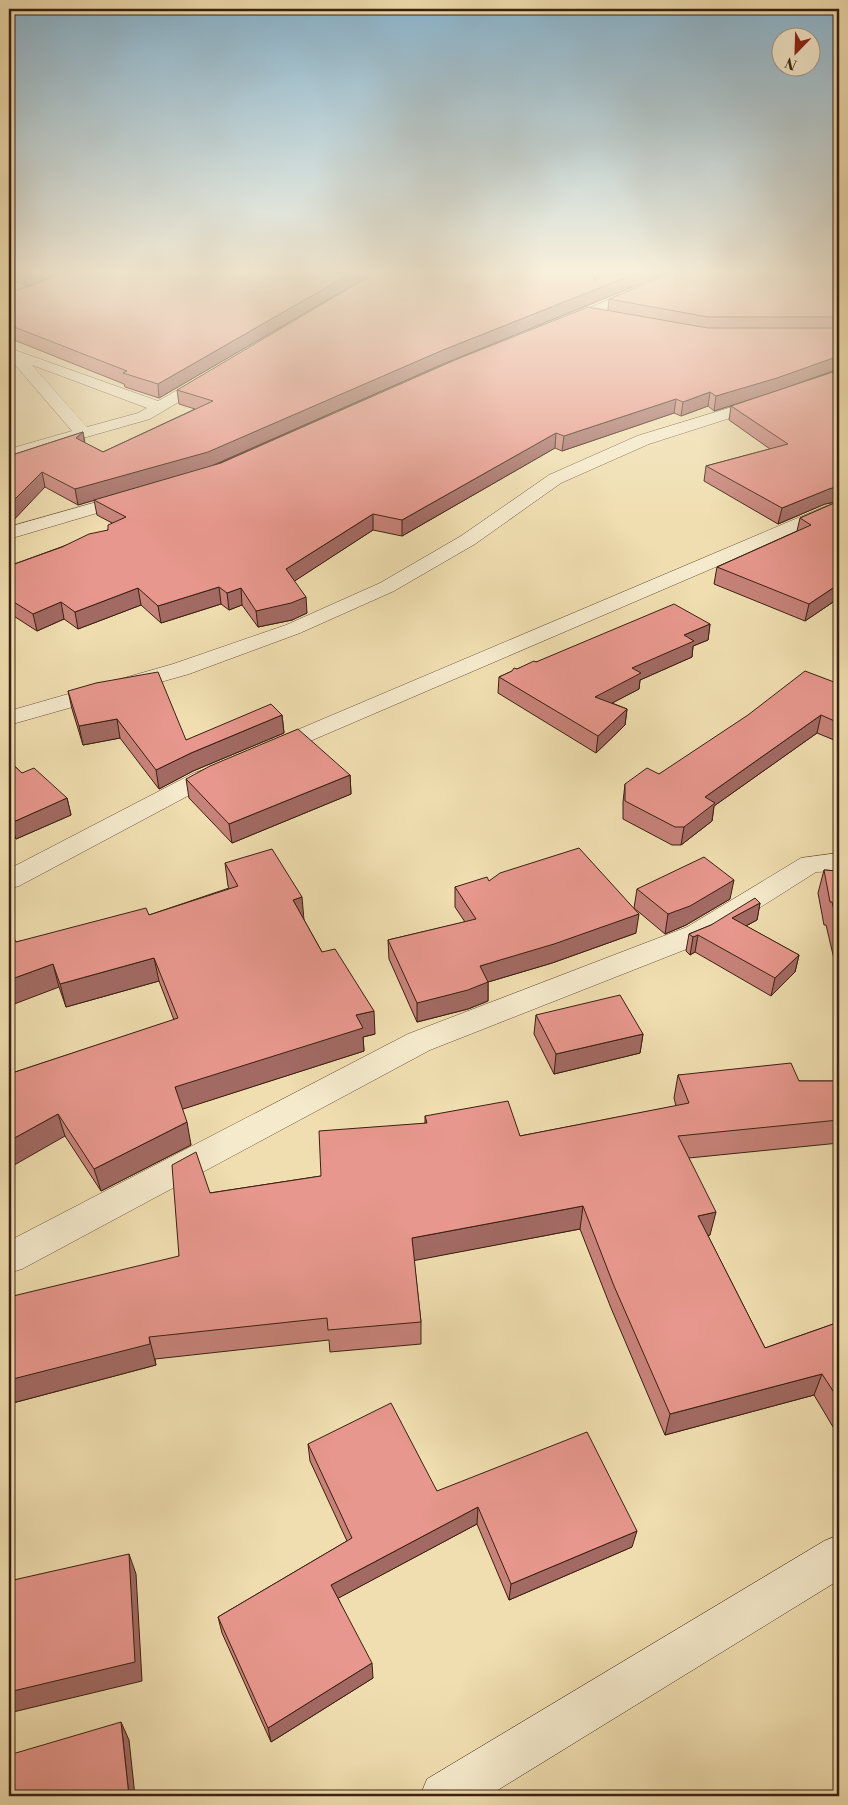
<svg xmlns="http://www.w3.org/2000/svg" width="848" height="1805" viewBox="0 0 848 1805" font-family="'Libre Bodoni',serif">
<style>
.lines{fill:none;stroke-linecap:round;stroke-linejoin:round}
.minor-casing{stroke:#685038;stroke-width:1}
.secondary-casing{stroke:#3a2010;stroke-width:1}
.primary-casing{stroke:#3a2010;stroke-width:1}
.minor{fill:#f5eacc;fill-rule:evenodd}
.secondary{fill:#f5eacc;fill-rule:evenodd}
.primary{fill:#e8bf78;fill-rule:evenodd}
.wall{fill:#c78279;stroke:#3a2010;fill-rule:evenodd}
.shaded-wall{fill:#a26a63;stroke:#3a2010}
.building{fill:#e7978d;stroke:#3a2010}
</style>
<rect width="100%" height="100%" fill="#f0deb0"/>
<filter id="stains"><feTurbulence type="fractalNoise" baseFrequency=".004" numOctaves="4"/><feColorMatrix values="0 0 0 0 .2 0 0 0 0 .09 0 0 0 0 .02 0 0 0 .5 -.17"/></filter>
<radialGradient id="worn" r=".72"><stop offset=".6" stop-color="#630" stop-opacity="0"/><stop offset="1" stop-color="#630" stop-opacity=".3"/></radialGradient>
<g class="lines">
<!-- minor casing -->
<g class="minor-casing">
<path id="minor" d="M676,271H692L691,274L571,326H561L559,323L561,320Z
M9,348L158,401L204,375H214L217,378L214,381L150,419L9,459V449L72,431L11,360L9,357ZM32,365L147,408L138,413L87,427Z
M765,397L771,399L773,402L771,405L649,444L561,483L475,544L394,591L300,633L189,674L9,725V711L173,664L286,625L380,583L461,536L549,475L637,436Z
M132,492L138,493L141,497L138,501L9,539V527Z
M839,503V514L280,754L272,756L264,754L260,749L264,744L826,506Z
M221,764L230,766L233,771L230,776L212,783L19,886L9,889V869L194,773Z
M839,853V871L816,872L707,941L430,1050L22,1269L9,1273V1241L408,1034L687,927L801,858Z"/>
</g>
<!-- secondary casing -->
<g class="secondary-casing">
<path id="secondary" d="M839,1535V1580L488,1796H420L427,1779L824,1541Z"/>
</g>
<!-- primary casing -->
<g class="primary-casing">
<path id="primary" d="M47,271H64L63,274L9,295V286Z"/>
</g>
<!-- minor -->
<use href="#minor" class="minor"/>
<!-- secondary -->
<use href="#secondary" class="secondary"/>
<!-- primary -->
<use href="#primary" class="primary"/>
</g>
<!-- wall -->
<path class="wall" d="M9,271H67L26,287L23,283L10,280L13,291L34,285L67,271H377L159,398L125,387L124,384L9,338Z
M672,271L443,364L213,466L221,463L608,310L609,299L839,271V598L805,621L714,584L717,567L797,531L800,518L837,502L825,504L778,524L704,481L706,466L770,449L729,420L731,406L747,401L714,411L708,406L681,416L674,413L562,451L555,448L402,536L373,530L294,581L307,613L292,620L258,627L242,605L229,610L221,604L161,623L141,605L78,629L64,619L37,631L9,613V566L108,530L112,523L97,515L94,500L78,505L45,487L9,456L83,432L85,443L103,452L195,409L179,404L177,390L595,281ZM838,369L839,370L806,381Z
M710,624L708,640L693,646L692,657L640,680L639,689L612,703L627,709L625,725L596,753L498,693L499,677L517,669L536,662Z
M839,679V742L817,733L714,806L712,821L681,845H672L623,819V802L625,784L659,774Z
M68,691L186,740L282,715L284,733L193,771L159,789L120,738L83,745L72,709Z
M9,761L22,773L67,798L71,815L16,839L9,832Z
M350,775L351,794L232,843L189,798L186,779Z
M225,863L304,920L322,952L375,1034L363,1037L364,1051L182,1109L191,1145L101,1191L65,1136L9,1074L174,1020L159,981L66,1007L59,987L16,942L149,915L229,888L228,886Z
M824,870L839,871V980L826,925H824L818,893Z
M489,881L636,933L552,963L488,982V1001L468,1009L417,1022L389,959L388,940L465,922L455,907V887Z
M637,889L730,899L686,925L665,934L634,908Z
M760,903L757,920L746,926L799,955L795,972L771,996L695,952L690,955L686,951L689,934L711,925Z
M536,1015L643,1034L640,1053L554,1074L534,1034Z
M678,1075L799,1081H839V1143L689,1158L710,1235L708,1236L765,1348L839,1322V1437L814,1395L665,1435L611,1308L580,1229L414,1260L421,1322V1344L330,1352L329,1340L155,1359L156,1365L9,1404L179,1256L210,1193L321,1176L425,1123V1116L520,1136L676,1106L674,1098Z
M308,1444L437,1491L632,1547L509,1600L477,1524L338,1598L373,1678L271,1742L222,1633L218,1617L347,1541L310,1461Z"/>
<!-- shaded-wall -->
<path class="shaded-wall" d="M33,271H67L26,287L23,275Z
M355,271H377L159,398L158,384Z
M642,271H672L443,364L209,467L78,505L75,489L443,350Z
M10,280L13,292L9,295V281Z
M839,356L838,369L774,392L714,411L716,396Z
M710,392L708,406L681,416L683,402Z
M676,399L674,413L562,451L564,436Z
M83,432L85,447L76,438Z
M556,433L555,448L402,536V520Z
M42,472L45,487L9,525V505Z
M839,486V501L825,504L778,524L782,508L829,489Z
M373,514V530L287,586L286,569Z
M839,584V598L805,621L809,604Z
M219,587L221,604L161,623L158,606Z
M138,588L141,605L78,629L75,612Z
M241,588L242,605L229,610L227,593Z
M306,597L307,613L292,620L258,627L256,611Z
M61,602L64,619L37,631L33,614Z
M710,624L708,640L693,646L692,657L640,680L639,689L593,713L595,697L632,668L684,635Z
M627,709L625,725L596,753L598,736Z
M282,715L284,733L193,771L159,789L156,770L191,753Z
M821,715L817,733L714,806L712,821L681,845L684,827L705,797Z
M117,719L120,738L83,745L79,726Z
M350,775L351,794L232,843L229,824Z
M67,798L71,815L16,839L11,823Z
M734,880L730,899L686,925L665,934L668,914Z
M302,897L304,920L293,900Z
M760,903L757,920L728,935L732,918Z
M639,914L636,933L552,963L488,982V1001L468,1009L417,1022V1003L480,966Z
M698,935L695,952L690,955L693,937Z
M799,955L795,972L771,996L775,978Z
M154,958L159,981L66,1007L60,984Z
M53,964L59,987L9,1006V980Z
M374,1011L375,1034L363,1037L364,1051L180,1110L175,1087L356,1015Z
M643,1034L640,1053L554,1074L556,1054Z
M58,1114L65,1136L9,1168V1141Z
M187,1122L191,1145L101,1191L94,1169Z
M583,1206L580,1229L412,1261V1238Z
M716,1212L710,1235L693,1239L698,1216Z
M149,1337L156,1365L9,1404V1380Z
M822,1374L814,1395L665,1435L670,1414Z
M478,1507L477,1524L333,1601L331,1585Z
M637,1531L632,1547L509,1600L511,1584Z
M129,1554L136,1574L142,1681L9,1713V1692Z
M372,1663L373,1678L271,1742L268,1728Z
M121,1722L129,1740L135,1796H129Z"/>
<!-- building -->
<path class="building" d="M20,271H33L23,275Z
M67,271H355L158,384L123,373L127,371L9,325V292L34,285Z
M378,271H592L595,281L599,271H642L443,350L208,452L75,489L42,472L9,505V456L83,432L76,438L103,452L213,401L177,390Z
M676,271H839V317H708L609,299Z
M588,307L708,328H839V356L777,378L716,396L710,392L683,402L676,399L564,436L556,433L402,520L373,514L286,569L306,597L291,603L256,611L241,588L227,593L219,587L158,606L138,588L75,612L61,602L33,614L9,599V566L62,547L89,534L108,530V525L126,517L94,500L221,463L455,360Z
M839,370V486L829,489L782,508L706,466L788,444L731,406Z
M839,501V584L809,604L717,567L811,525L800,518Z
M674,604L710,624L684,635L694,641L632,668L641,673L595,697L627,709L598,736L499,677L512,671L514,668L517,669L534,661L536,662Z
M805,671L834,682L839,679V723L821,715L705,797L715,803L684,827H675L625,801V784L647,768L659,774L748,715Z
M158,672L186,740L271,704L282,715L191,753L156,770L117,719L79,726L68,691L96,683Z
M298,729L350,775L229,824L186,779L210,766Z
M9,761L22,773L34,768L67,798L11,823L9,820Z
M579,848L639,914L554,944L480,966L488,982L468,990L417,1003L388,940L476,919L455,887L487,877L489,881L500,873Z
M272,849L302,897L293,900L322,952L335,949L374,1011L356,1015L363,1028L175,1087L187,1122L94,1169L58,1114L9,1141V1074L178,1018L154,958L60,984L53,964L9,980V928L16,942L146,908L149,915L238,886L225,863Z
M704,857L734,880L690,906L668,914L637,889Z
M824,870L839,871V930L832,902H830Z
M755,898L760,903L732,918L799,955L775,978L698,935L693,937L689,934L711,925Z
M620,995L643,1034L556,1054L536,1015Z
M791,1063L799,1081H839V1120L678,1136L716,1212L698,1216L765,1348L839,1322V1400L822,1374L670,1414L614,1286L583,1206L412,1238L421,1322L328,1330L327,1318L149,1337L150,1344L9,1380V1297L179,1256L172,1165L196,1152L210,1193L321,1176L319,1131L427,1123L425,1116L508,1101L520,1136L689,1103L678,1075Z
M391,1403L437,1491L587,1432L637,1531L511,1584L478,1507L331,1585L372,1663L268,1728L218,1617L352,1538L308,1444Z
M129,1554L135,1662L9,1692V1581Z
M121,1722L129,1796H9V1755Z"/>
<!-- sky -->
<linearGradient id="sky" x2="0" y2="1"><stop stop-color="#89b7d3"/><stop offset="0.52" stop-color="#f8f0db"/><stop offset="1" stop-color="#f8f0db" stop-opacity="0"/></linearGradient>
<rect width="848" height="523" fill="url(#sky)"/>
<!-- margin -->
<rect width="848" height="1805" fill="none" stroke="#f0deb0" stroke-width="30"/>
<rect x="10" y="10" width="828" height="1785" fill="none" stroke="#3a2010" stroke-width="2.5"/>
<rect x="15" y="15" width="818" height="1775" fill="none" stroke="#3a2010"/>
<!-- north arrow -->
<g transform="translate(796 52) rotate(203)"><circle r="24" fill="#f5eacc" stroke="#aa9981"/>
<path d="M0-4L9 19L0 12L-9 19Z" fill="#8f2418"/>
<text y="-8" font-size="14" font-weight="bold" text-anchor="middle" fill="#3a2010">N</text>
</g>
<rect width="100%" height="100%" filter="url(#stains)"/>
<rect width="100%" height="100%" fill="url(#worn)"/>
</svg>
